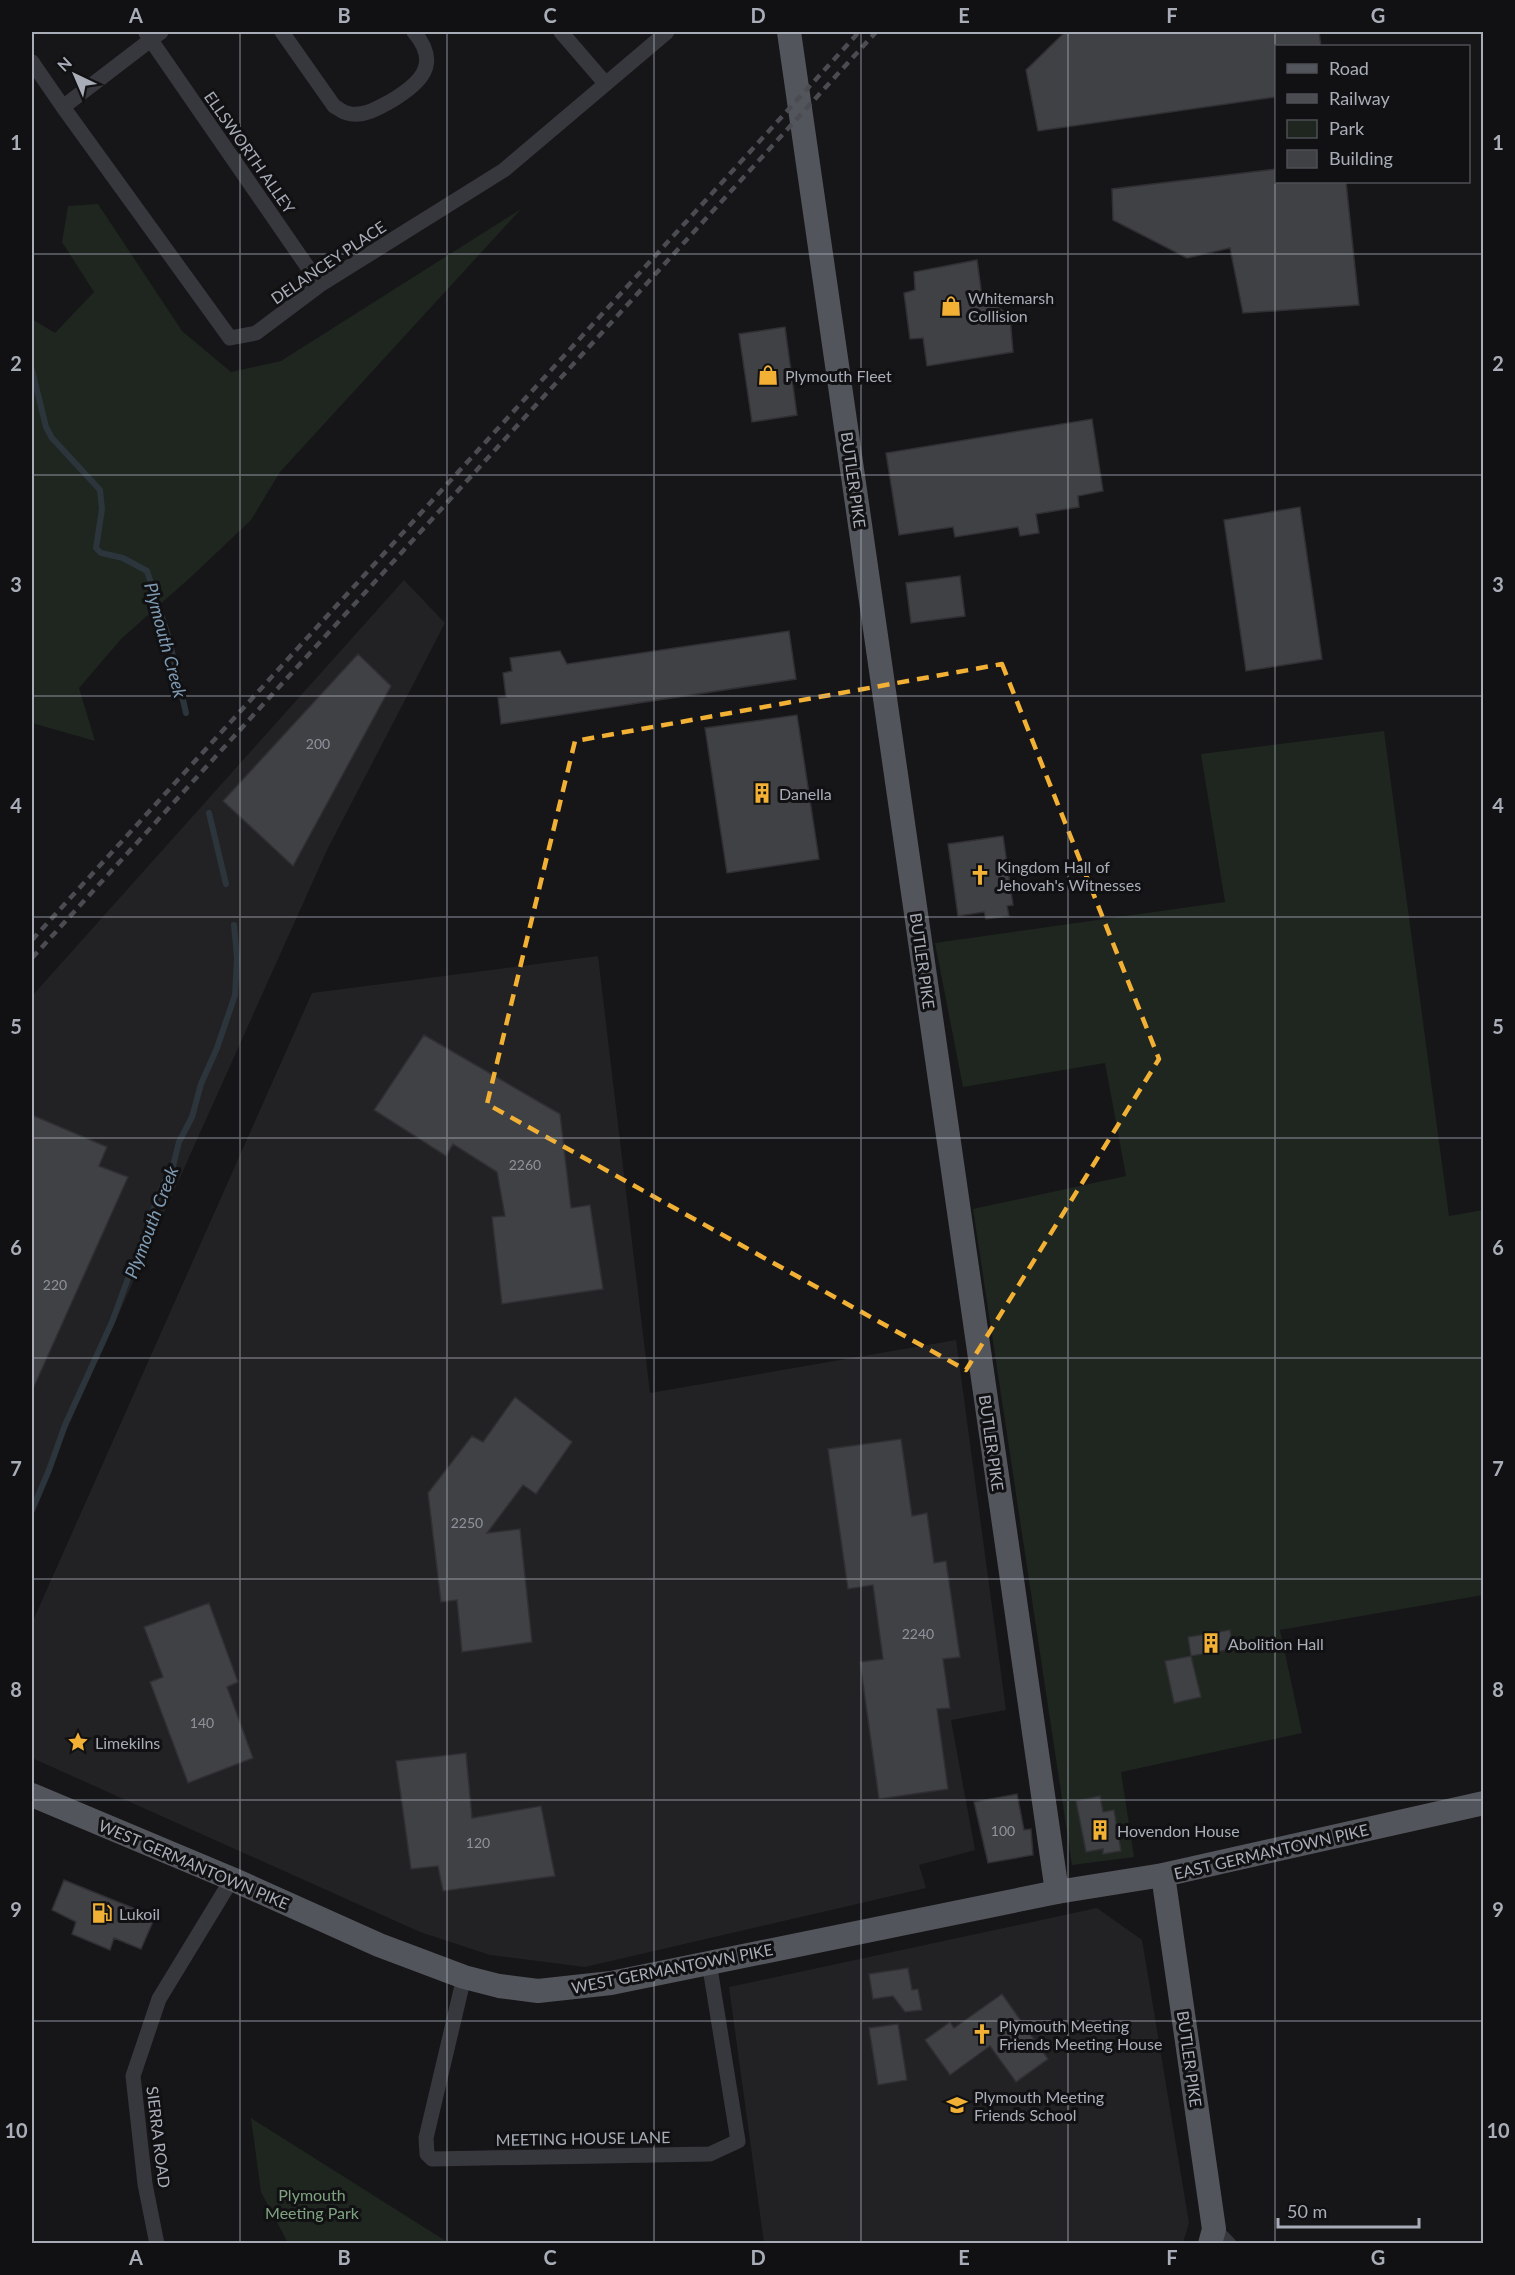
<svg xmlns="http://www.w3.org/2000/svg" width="1515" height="2275" viewBox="0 0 1515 2275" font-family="Lato,sans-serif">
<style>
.built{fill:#222225}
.green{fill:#1e261f}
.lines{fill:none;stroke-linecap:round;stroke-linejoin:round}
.stream{stroke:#2c353c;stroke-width:6}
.building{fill:#404145;stroke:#303034;stroke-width:1.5}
.street{stroke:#37383d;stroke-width:15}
.primary{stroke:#53555c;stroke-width:24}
.rail{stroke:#4a4c52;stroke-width:4.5;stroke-dasharray:8 6;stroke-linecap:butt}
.marked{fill:none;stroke:#f2b134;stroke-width:4.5;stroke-dasharray:12 8;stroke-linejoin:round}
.grid{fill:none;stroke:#a8adb8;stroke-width:1.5;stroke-opacity:0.55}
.labels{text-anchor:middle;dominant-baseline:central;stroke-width:6;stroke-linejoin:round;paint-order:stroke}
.number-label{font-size:14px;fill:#8e929b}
.street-label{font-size:16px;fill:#a8adb8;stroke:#111113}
.poi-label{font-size:16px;fill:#a8adb8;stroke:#111113;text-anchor:start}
.park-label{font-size:16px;fill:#7fa381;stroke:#111113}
.water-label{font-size:18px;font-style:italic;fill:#7f9bb3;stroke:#111113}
.neatline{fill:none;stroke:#a8adb8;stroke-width:2}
.grid-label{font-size:20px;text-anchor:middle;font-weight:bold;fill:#a8adb8}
</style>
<rect width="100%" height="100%" fill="#161618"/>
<!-- built -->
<path class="built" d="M404,580L445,623L327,850L32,1507V996Z
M598,956L650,1393L956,1340L1006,1710L951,1720L975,1850L919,1865L926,1888L585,1967L490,1955L420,1932L32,1758V1623L312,993Z
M1097,1908L1142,1940L1189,2223L1183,2243H764L729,1987Z"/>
<!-- green -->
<path class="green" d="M98,204L182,331L231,372L281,361L521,209L280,472L251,520L192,576L121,639L79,688L95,741L32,723V319L55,333L94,292L62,242L68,206Z
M1384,731L1449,1216L1483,1210V1595L1280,1630L1302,1733L1121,1772L1134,1857L1072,1865L973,1209L1126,1176L1105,1063L963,1087L935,943L1225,902L1201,754Z
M251,2118L449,2243H288L261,2192Z"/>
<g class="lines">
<!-- stream -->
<path class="stream" d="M32,370L46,427L52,438L100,490L102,509L96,548L101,553L123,558L147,571L169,639L186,713
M209,813L226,884
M32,1510L49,1470L65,1425L112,1322L162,1186L173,1166L179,1142L192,1117L201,1084L217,1048L235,995L237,958L234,925"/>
</g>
<!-- building -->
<path class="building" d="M1065,32H1319L1321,46H1276V97L1038,131L1026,70Z
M1276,169V182H1346L1359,305L1243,313L1230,248L1187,258L1113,220L1112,189Z
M977,260L982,296L1010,316L1013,352L927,366L923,338L910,339L904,293L915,290L914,272Z
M785,327L797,415L752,422L739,334Z
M1092,419L1103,491L1078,496L1079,507L1036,514L1039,533L1020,536L1018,527L955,537L953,527L899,535L886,453Z
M1300,507L1322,659L1246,671L1224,520Z
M960,576L965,616L911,623L906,583Z
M789,631L796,679L501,724L498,698L506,697L503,673L512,671L510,658L560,651L567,664Z
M358,654L391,686L293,866L223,801Z
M797,715L819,859L727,873L705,728Z
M1003,836L1013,905L1007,906L1009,916L986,919L984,912L958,916L948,844Z
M424,1035L560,1114L571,1208L590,1205L603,1289L502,1304L492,1217L505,1216L497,1172L453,1144L446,1156L374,1110Z
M32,1115L107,1147L99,1166L128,1177L32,1391Z
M515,1397L572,1442L536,1494L523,1485L487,1533L520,1529L532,1642L462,1652L457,1600L441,1602L428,1493L472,1436L483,1442Z
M901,1439L912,1516L927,1513L934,1563L946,1561L960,1657L943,1659L950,1708L937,1709L948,1789L879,1799L860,1662L883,1659L873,1585L848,1589L828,1449Z
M209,1603L238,1682L227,1687L253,1758L188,1783L150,1682L163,1677L144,1627Z
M1230,1630L1233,1649L1191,1656L1188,1637Z
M1191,1656L1201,1697L1174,1703L1165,1661Z
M466,1753L472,1818L541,1806L555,1876L443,1891L438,1866L411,1869L396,1761Z
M1017,1794L1024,1830L1031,1829L1033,1855L988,1863L974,1802Z
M1100,1796L1103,1812L1114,1810L1121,1851L1103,1854V1849L1086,1852L1076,1801Z
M64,1880L155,1917L141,1949L114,1938L110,1950L72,1934L76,1922L52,1910Z
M908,1968L912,1990L918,1989L922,2010L905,2012L893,1996L873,1999L869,1974Z
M1002,1994L1048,2059L1016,2082L990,2046L950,2075L925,2040L950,2022L954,2028Z
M898,2024L907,2080L878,2085L869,2028Z"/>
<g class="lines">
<!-- street -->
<path class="street" d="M161,32L63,107L230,338L256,333L320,285L504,170L667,32
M282,32L334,106C338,108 342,112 347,113C362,118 378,108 391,101C421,83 441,64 414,32
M561,32L605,83
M146,33L320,285
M32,62L63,107
M464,1977L426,2138L427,2154L432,2159L710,2154L738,2141L709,1962
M1214,2229L1229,2244
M157,2244L145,2184L133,2076L159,1999L232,1879"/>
<!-- primary -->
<path class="primary" d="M789,32L1057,1892
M32,1795L232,1879L379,1945L464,1977L499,1986L538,1991L611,1983L1057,1892L1163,1875L1484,1803
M1163,1875L1214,2229L1210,2244"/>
<!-- rail -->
<path class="rail" d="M32,940L859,32
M32,958L876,32"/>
</g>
<!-- marked area -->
<path class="marked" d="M1002,664L1159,1059L966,1370L487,1104L575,741Z"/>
<!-- grid -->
<path class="grid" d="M240,32V2244M447,32V2244M654,32V2244M861,32V2244M1068,32V2244M1275,32V2244M32,254H1484M32,475H1484M32,696H1484M32,917H1484M32,1138H1484M32,1358H1484M32,1579H1484M32,1800H1484M32,2021H1484"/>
<!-- icons -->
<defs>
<g id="shop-bare" transform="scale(1.62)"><path d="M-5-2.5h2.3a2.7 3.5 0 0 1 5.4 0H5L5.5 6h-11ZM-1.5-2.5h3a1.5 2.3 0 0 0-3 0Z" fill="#f2b134" stroke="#111113" stroke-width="2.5" paint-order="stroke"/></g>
<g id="building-bare" transform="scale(1.62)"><path d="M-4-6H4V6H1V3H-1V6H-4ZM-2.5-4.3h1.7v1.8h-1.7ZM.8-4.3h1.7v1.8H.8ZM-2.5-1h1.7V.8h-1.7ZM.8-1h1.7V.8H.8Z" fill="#f2b134" stroke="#111113" stroke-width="2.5" paint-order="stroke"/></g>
<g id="church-bare" transform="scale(1.62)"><path d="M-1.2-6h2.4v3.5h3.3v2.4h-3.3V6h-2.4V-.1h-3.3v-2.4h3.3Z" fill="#f2b134" stroke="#111113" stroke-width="2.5" paint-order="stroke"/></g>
<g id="sight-bare" transform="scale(1.62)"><path d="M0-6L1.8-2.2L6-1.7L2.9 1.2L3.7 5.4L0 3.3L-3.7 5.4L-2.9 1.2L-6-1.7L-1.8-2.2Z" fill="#f2b134" stroke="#111113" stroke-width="2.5" paint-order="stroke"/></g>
<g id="fuel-bare" transform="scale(1.62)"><path d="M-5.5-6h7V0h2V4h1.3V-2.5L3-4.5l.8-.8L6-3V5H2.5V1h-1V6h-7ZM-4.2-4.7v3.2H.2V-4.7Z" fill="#f2b134" stroke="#111113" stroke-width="2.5" paint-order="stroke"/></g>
<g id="school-bare" transform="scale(1.62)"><path d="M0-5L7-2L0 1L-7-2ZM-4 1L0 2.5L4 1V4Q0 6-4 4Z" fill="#f2b134" stroke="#111113" stroke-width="2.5" paint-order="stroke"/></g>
</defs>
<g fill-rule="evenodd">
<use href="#shop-bare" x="951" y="306"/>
<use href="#shop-bare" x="768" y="375"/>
<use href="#building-bare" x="762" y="793"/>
<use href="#church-bare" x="980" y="875"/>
<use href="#building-bare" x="1211" y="1643"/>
<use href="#sight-bare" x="78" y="1742"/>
<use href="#building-bare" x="1100" y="1830"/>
<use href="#fuel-bare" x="102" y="1913"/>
<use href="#church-bare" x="982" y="2034"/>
<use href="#school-bare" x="957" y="2105"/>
</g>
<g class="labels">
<!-- number labels -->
<g class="number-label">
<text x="318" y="743">200</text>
<text x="525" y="1164">2260</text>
<text x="55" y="1284">220</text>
<text x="467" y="1522">2250</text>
<text x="918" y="1633">2240</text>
<text x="202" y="1722">140</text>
<text x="1003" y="1830">100</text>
<text x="478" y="1842">120</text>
</g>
<!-- street labels -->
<g class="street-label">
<text transform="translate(250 152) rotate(55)">ELLSWORTH ALLEY</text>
<text transform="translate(328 262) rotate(-34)">DELANCEY PLACE</text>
<text transform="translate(854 480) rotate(82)">BUTLER PIKE</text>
<text transform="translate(923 961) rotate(82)">BUTLER PIKE</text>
<text transform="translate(992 1443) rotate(82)">BUTLER PIKE</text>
<text transform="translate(1271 1851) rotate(-13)">EAST GERMANTOWN PIKE</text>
<text transform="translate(194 1864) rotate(23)">WEST GERMANTOWN PIKE</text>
<text transform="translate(672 1968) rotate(-11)">WEST GERMANTOWN PIKE</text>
<text transform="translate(1190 2059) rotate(82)">BUTLER PIKE</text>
<text transform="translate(159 2137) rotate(83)">SIERRA ROAD</text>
<text transform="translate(583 2138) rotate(-1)">MEETING HOUSE LANE</text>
</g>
<!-- poi labels -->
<g class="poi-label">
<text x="968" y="297">Whitemarsh<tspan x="968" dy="18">Collision</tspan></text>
<text x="785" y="375">Plymouth Fleet</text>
<text x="779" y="793">Danella</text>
<text x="997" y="866">Kingdom Hall of<tspan x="997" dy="18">Jehovah's Witnesses</tspan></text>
<text x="1228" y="1643">Abolition Hall</text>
<text x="95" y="1742">Limekilns</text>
<text x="1117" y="1830">Hovendon House</text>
<text x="119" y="1913">Lukoil</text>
<text x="999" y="2025">Plymouth Meeting<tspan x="999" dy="18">Friends Meeting House</tspan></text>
<text x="974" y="2096">Plymouth Meeting<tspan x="974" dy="18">Friends School</tspan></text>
</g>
<!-- park labels -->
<g class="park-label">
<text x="312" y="2194">Plymouth<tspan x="312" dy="18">Meeting Park</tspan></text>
</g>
<!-- water labels -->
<g class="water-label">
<text transform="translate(166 640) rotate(75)">Plymouth Creek</text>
<text transform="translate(151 1222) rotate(-69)">Plymouth Creek</text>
</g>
</g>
<!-- border -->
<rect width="1515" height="2275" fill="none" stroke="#111113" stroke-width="66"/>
<!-- legend -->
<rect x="1275" y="45" width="195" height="138" fill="#111113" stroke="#4d4f55" stroke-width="1.5"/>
<rect x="1287" y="64" width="30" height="9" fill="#53555c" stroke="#4d4f55" stroke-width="1.5"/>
<text x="1329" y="75" font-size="18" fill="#a8adb8">Road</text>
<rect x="1287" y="94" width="30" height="9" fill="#4a4c52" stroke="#4d4f55" stroke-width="1.5"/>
<text x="1329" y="105" font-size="18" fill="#a8adb8">Railway</text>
<rect x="1287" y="120" width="30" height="18" fill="#1e261f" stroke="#4d4f55" stroke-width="1.5"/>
<text x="1329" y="135" font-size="18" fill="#a8adb8">Park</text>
<rect x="1287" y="150" width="30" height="18" fill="#404145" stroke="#4d4f55" stroke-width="1.5"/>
<text x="1329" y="165" font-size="18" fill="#a8adb8">Building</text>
<!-- north arrow -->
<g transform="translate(75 75) rotate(316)" stroke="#111113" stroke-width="4.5" paint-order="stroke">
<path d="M0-4.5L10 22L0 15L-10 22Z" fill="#a8adb8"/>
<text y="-9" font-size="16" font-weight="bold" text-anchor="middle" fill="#a8adb8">N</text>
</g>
<!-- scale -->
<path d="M1278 2218v9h141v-9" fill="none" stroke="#a8adb8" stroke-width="3"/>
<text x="1287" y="2218" font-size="18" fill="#a8adb8" stroke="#111113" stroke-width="4.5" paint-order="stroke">50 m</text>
<rect x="33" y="33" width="1449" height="2209" class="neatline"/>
<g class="grid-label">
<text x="136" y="23">A</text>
<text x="344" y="23">B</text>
<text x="550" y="23">C</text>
<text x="758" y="23">D</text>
<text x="964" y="23">E</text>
<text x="1172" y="23">F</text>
<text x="1378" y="23">G</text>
<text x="16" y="150">1</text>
<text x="1498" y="150">1</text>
<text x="16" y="371">2</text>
<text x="1498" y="371">2</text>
<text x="16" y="592">3</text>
<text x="1498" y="592">3</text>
<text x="16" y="813">4</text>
<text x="1498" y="813">4</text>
<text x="16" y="1034">5</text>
<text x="1498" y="1034">5</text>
<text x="16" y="1255">6</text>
<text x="1498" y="1255">6</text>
<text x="16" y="1476">7</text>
<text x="1498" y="1476">7</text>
<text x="16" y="1697">8</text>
<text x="1498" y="1697">8</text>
<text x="16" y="1917">9</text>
<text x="1498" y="1917">9</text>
<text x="16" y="2138">10</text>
<text x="1498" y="2138">10</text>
<text x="136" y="2265">A</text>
<text x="344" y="2265">B</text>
<text x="550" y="2265">C</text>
<text x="758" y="2265">D</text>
<text x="964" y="2265">E</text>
<text x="1172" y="2265">F</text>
<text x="1378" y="2265">G</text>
</g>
</svg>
